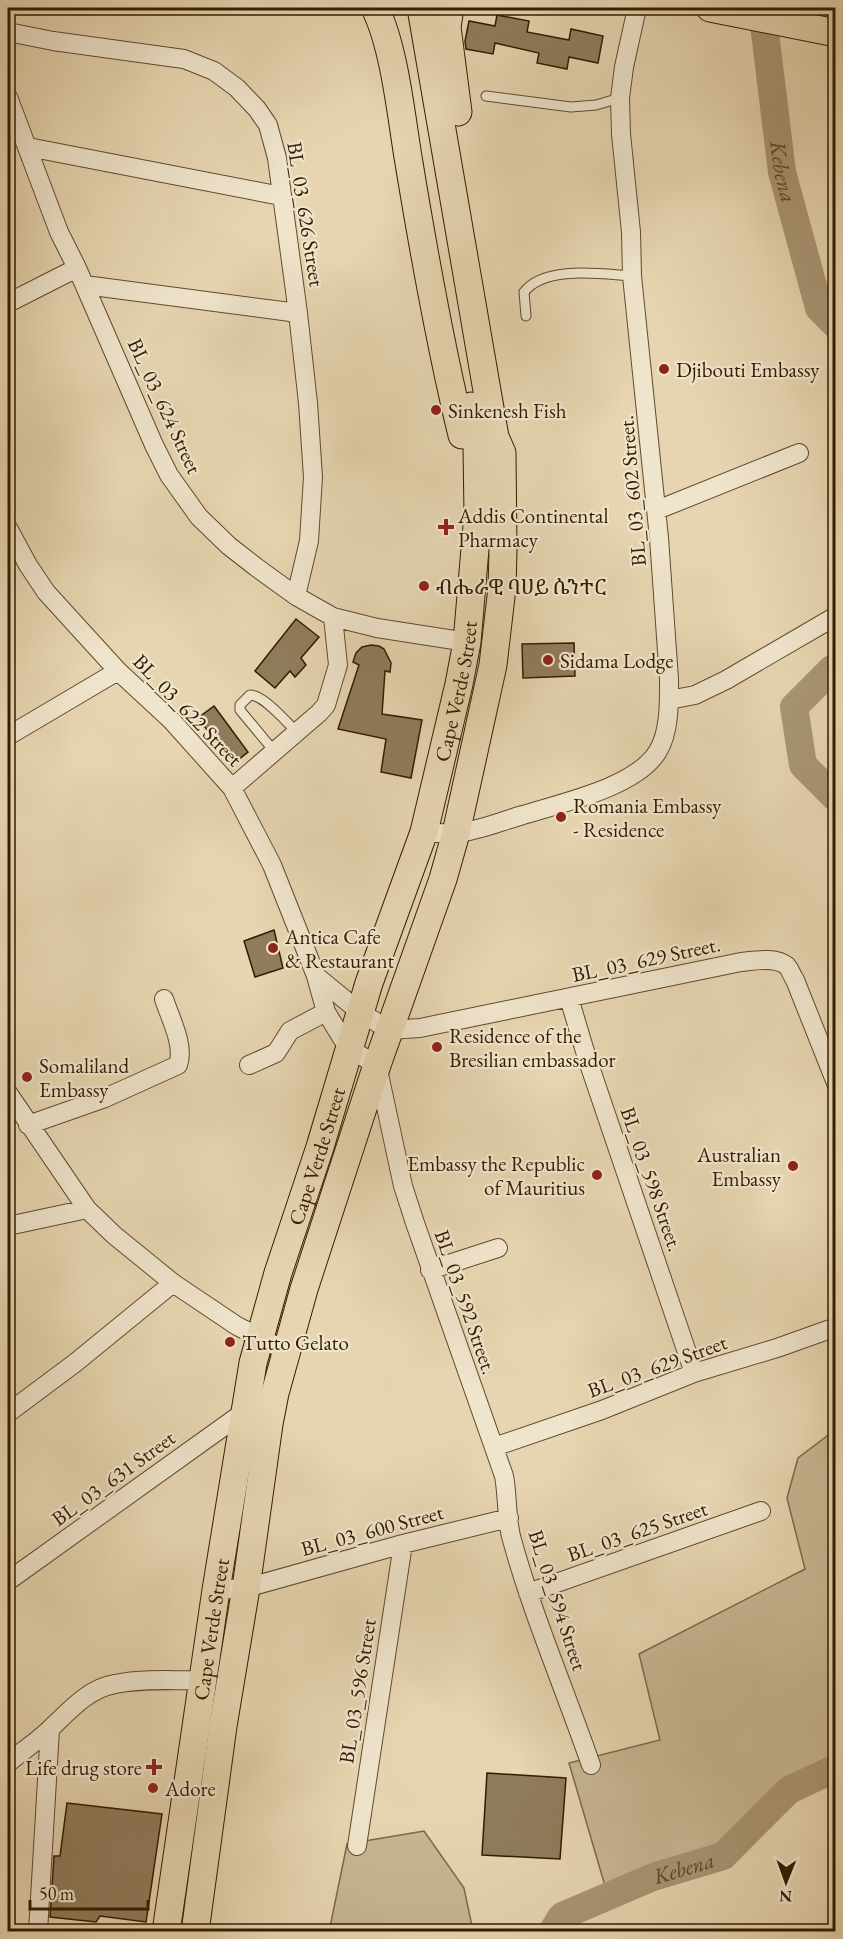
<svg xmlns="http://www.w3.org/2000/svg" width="843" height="1939" viewBox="0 0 843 1939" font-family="'EB Garamond','Noto Serif Ethiopic',serif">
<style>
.green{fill:#c7b692;stroke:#7c6949;stroke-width:1.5}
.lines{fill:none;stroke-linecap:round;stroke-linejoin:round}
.river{stroke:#a99674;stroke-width:28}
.building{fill:#907c5c;stroke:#321c00;stroke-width:1.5}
.service-casing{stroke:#5f4a2c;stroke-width:11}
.minor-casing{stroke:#5f4a2c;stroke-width:20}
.primary-casing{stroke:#321c00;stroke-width:29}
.service{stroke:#efe4cc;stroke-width:9}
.minor{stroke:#efe4cc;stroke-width:18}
.primary{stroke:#e6d5b0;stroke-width:27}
.poi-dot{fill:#8f2418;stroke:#efe4cc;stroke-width:2}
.labels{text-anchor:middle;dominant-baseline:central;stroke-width:4.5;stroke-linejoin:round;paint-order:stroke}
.street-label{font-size:21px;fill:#321c00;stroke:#efe4cc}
.poi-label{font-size:21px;fill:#321c00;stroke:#efe4cc;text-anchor:start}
.water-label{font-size:22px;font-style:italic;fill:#5c4729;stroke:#efe4cc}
</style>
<rect width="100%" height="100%" fill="#e6d5b0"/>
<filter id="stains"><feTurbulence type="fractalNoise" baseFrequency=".00333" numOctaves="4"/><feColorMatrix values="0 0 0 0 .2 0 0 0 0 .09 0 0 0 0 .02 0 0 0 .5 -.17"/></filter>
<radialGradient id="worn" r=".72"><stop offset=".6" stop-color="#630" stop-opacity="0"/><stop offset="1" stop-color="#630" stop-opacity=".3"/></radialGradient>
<!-- green -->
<path class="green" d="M835,1430V1757L781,1782L716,1848L644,1868L605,1886L569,1763L660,1740L639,1654L805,1569L787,1498L798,1458Z
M424,1831L464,1888L473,1931L329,1932L347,1844Z"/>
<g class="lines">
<!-- river -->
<g class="river">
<path id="s1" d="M762,8L782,172L819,308L836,325"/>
<path d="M836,669H832L794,707L803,765L836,798"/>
<path id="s2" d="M552,1932L562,1916L653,1877L723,1856L789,1790L836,1768"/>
</g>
</g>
<!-- building -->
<path class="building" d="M497,15L529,21L527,32L569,40L571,29L603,36L598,63L569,57L567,69L537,63L539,53L495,43L493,54L466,49L465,41L469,21L495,26Z
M296,619L319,637L301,658L306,665L295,677L290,671L275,688L255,671Z
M574,643L575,676L523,678L522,644Z
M371,645L379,646L384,649L391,663L390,672L385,671L382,714L422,720L411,778L381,772L386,739L338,729L359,665L353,662L356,653L362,647Z
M214,706L248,752L233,764L198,718Z
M274,930L283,968L255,977L244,941Z
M487,1773L566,1778L560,1859L482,1855Z
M67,1803L162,1814L146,1922L100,1916L96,1922L50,1917L54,1856H60Z"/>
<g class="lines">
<!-- service casing -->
<g class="service-casing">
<path id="service" d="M486,96L571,107L596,105L620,98
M526,316L524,292C545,265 601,274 632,276
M274,751L240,710V705L250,695C264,695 286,722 297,732"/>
</g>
<!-- minor casing -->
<g class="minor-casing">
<path id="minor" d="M8,32L53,41L184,59L214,71L237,88L257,109L268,125L277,158L298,313L308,403L313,477L309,541L296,596
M8,97L59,232L77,268L154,445L169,475L199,517L229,546L256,567L296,596L333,617L377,628L467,642
M28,147L281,196
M85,285L298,313
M8,303L77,268
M657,510L799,453
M8,528L28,565L46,592L118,671L172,721L232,788L272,865L316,976L326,1012L348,1048L377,1065L403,1186L415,1223L504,1476C508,1497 506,1520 512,1540C533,1616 565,1690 591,1765
M669,700L695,695L726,680L836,616
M8,736L118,671
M232,788L319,713L326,705L338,665L333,617
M424,832C434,833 446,834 456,833C479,831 501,821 523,815C561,803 637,787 658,751C670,731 669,701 669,679L659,538L632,276L631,232L621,134L620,98L624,67L637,8
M316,976L360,1012L389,1030L420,1028L741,962C753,961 776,956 787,966C790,969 792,976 795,980L836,1083
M569,998L587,1058L694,1373
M249,1065L276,1053L290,1031L326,1012
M8,1093L87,1209L114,1235L173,1283L237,1326L286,1351
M28,1125L105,1098L178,1065C185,1045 170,1018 164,999
M8,1226L87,1209
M430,1270L498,1248
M8,1413L75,1363L173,1283
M494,1447L602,1410L694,1373L777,1348L836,1327
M8,1581L244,1412
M216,1590L246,1588L403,1544L509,1518
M528,1593L761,1511
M8,1763C22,1751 38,1741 51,1728C69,1711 89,1688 115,1684C143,1678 174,1681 203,1680
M357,1846L403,1544
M38,1932L50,1729"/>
</g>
<!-- primary casing -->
<g class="primary-casing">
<g id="primary">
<path d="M375,8C395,49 401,116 409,163C424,254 440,345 462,435"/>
<path d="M450,8L447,27L458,112"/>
<path d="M710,8L836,33"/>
<path id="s3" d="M166,1932L216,1590L253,1363L278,1273L320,1147L369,983L424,832L459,684L467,642L478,514L477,447L471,406"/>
<path d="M195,1932L223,1726L246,1588L269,1424L275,1393L304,1289L377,1065L443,879L456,833L493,665L502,588L503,550L502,453L495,437L421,8"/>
</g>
</g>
<!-- service -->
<use href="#service" class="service"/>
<!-- minor -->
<use href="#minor" class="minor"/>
<!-- primary -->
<use href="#primary" class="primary"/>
</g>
<!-- markers -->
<g class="poi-dot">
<circle cx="664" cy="369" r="6"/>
<circle cx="436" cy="410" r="6"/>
<path d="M443 518h6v6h6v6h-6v6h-6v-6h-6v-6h6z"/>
<circle cx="424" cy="586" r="6"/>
<circle cx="548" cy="660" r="6"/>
<circle cx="561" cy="817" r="6"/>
<circle cx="273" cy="948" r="6"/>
<circle cx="437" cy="1047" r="6"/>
<circle cx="27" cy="1077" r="6"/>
<circle cx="793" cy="1166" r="6"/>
<circle cx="597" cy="1175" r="6"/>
<circle cx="230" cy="1342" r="6"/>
<path d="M151 1758h6v6h6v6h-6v6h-6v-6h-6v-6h6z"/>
<circle cx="153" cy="1788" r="6"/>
</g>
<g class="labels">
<!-- street labels -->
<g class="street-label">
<text transform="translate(306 214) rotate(81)">BL_03_626 Street</text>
<text transform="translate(165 406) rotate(65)">BL_03_624 Street</text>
<text transform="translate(632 491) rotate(-95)">BL_03_602 Street.</text>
<text stroke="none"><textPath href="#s3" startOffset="1278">Cape Verde Street</textPath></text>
<text transform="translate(188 710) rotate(46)">BL_03_622 Street</text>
<text transform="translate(646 959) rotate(-12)">BL_03_629 Street.</text>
<text stroke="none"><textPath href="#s3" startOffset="792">Cape Verde Street</textPath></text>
<text transform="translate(652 1179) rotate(71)">BL_03_598 Street.</text>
<text transform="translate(466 1302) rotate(71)">BL_03_592 Street.</text>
<text transform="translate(657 1366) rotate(-20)">BL_03_629 Street</text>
<text transform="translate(113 1478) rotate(-36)">BL_03_631 Street</text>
<text transform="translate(372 1530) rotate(-15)">BL_03_600 Street</text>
<text transform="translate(637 1531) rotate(-19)">BL_03_625 Street</text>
<text transform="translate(558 1600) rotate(72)">BL_03_594 Street</text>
<text stroke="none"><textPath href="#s3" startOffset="306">Cape Verde Street</textPath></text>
<text transform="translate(357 1691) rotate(-81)">BL_03_596 Street</text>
</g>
<!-- poi labels -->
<g class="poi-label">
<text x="676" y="369">Djibouti Embassy</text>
<text x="448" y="410">Sinkenesh Fish</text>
<text x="458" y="515">Addis Continental<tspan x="458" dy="24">Pharmacy</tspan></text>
<text x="436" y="586">ብሔራዊ ባሀይ ሴንተር</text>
<text x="560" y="660">Sidama Lodge</text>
<text x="573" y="805">Romania Embassy<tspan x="573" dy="24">- Residence</tspan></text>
<text x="285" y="936">Antica Cafe<tspan x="285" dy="24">&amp; Restaurant</tspan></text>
<text x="449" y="1035">Residence of the<tspan x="449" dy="24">Bresilian embassador</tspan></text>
<text x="39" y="1065">Somaliland<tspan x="39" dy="24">Embassy</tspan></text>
<text x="781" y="1154" text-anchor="end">Australian<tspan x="781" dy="24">Embassy</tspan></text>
<text x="585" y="1163" text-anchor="end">Embassy the Republic<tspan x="585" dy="24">of Mauritius</tspan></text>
<text x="242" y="1342">Tutto Gelato</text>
<text x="142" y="1767" text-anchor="end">Life drug store</text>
<text x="165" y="1788">Adore</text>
</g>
<!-- water labels -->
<g class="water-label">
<text stroke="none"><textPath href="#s1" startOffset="165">Kebena</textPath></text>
<text stroke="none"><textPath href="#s2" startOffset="150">Kebena</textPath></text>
</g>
</g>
<!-- margin -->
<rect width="843" height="1939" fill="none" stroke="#e6d5b0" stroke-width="30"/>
<rect x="9" y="9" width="825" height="1921" fill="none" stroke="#321c00" stroke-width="3"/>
<rect x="15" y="15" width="813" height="1909" fill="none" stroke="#321c00" stroke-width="1.5"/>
<!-- north arrow -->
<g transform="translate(786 1882) rotate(181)" stroke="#efe4cc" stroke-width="4.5" paint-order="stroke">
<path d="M0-4.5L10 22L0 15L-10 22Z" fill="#321c00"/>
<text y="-9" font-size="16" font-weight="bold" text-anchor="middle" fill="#321c00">N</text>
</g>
<!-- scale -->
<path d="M30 1900v9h118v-9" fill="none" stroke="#321c00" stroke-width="3"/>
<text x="39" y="1900" font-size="18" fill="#321c00" stroke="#efe4cc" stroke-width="4.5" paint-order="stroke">50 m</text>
<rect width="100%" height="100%" filter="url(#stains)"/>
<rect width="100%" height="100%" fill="url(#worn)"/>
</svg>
